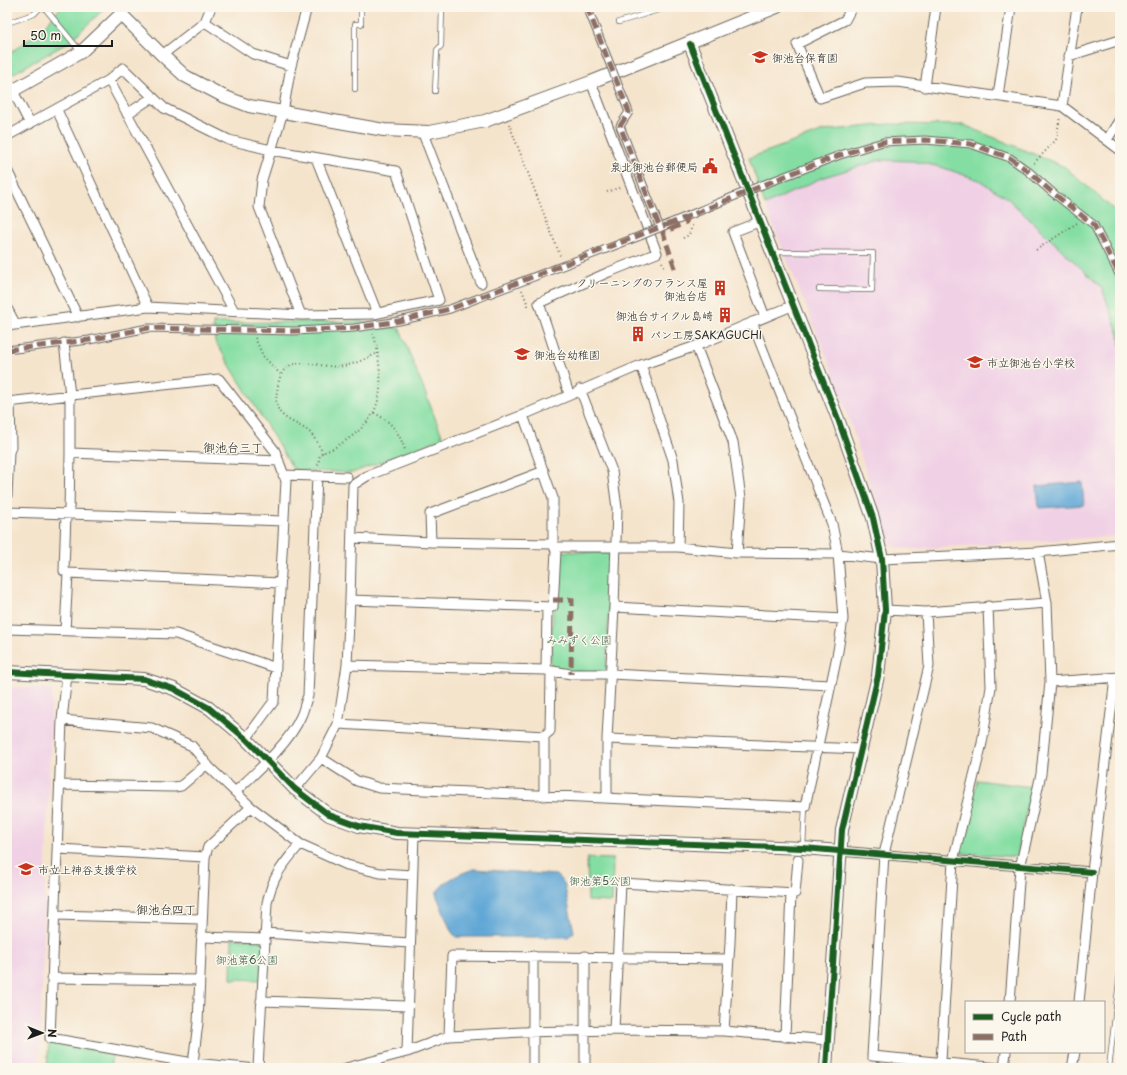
<svg xmlns="http://www.w3.org/2000/svg" width="1127" height="1075" viewBox="0 0 1127 1075" font-family="'Playpen Sans','Klee One',sans-serif">
<style>
.built{fill:#f0d0e5}
.green{fill:#84dea3;stroke:#507d60}
.water{fill:#60a7d6;stroke:#3e6279}
.lines{fill:none;stroke-linecap:round;stroke-linejoin:round}
.service-casing{stroke:#68625a;stroke-width:6}
.pedestrian-casing{stroke:#68625a;stroke-width:9}
.minor-casing{stroke:#68625a;stroke-width:11}
.tertiary-casing{stroke:#68625a;stroke-width:14}
.path{stroke:#68625a;stroke-width:2;stroke-dasharray:1 3;stroke-linecap:butt}
.service{stroke:#fff;stroke-width:4.5}
.pedestrian{stroke:#fff;stroke-width:7}
.minor{stroke:#fff;stroke-width:9}
.tertiary{stroke:#fff;stroke-width:12}
.pedestrian-bridge-casing{stroke:#68625a;stroke-width:9;stroke-linecap:butt}
.pedestrian-bridge{stroke:#fff;stroke-width:7}
.quiet{stroke:#8d6e63;stroke-width:5;stroke-dasharray:10 5;stroke-linecap:butt}
.cycleway-casing{stroke:#fbf7ec;stroke-width:8}
.cycleway{stroke:#1b5e20;stroke-width:6}
.labels{text-anchor:middle;dominant-baseline:central;stroke-width:3;stroke-linejoin:round;paint-order:stroke}
.poi-label{font-size:11px;fill:#1c1c1c;stroke:#fbf7ec;text-anchor:start}
.park-label{font-size:11px;fill:#40604b;stroke:#fbf7ec}
.neighbourhood-label{font-size:12px;fill:#1c1c1c;stroke:#fbf7ec}
</style>
<rect width="100%" height="100%" fill="#fbf7ec"/>
<filter id="ink" filterUnits="userSpaceOnUse"><feTurbulence type="fractalNoise" baseFrequency=".025" numOctaves="2"/><feDisplacementMap in="SourceGraphic" scale="8" xChannelSelector="R" yChannelSelector="G"/><feConvolveMatrix kernelMatrix="1 2 1 2 8 2 1 2 1" color-interpolation-filters="sRGB"/></filter>
<filter id="wash" filterUnits="userSpaceOnUse"><feTurbulence type="fractalNoise" baseFrequency=".012" numOctaves="4" result="noise"/><feDisplacementMap in="SourceGraphic" scale="16" xChannelSelector="R" yChannelSelector="G"/><feGaussianBlur stdDeviation="0.9" result="paint"/><feColorMatrix in="noise" values="0 0 0 0 0 0 0 0 0 0 0 0 0 0 0 0 0 1.4 0 .05"/><feComposite in="paint" operator="in"/></filter>
<g filter="url(#wash)">
<rect width="100%" height="100%" fill="#f5e4cc"/>
<!-- built -->
<path class="built" d="M880,160L913,161L941,167L979,180L1007,198L1102,288L1119,335L1120,345V536L910,549L893,547L887,535L836,380L765,205L821,178Z
M7,687L52,689L39,1068H7Z"/>
<!-- green -->
<path class="green" d="M61,7H106L69,42L7,77V55L39,32Z
M890,124L964,125L1065,167L1114,210L1120,221V345L1119,335L1102,288L1007,198L979,180L941,167L913,161L880,160L821,178L765,205L749,158L823,131Z
M361,321L400,329L443,438L352,473L294,470L215,341L213,323Z
M556,551L611,553L606,673L550,671Z
M977,780L1032,787L1017,857L959,853Z
M587,858L613,859L612,902L588,901Z
M232,938L265,939L262,980L231,979Z
M49,1040L113,1051L110,1068H47Z"/>
<!-- water -->
<path class="water" d="M1082,482L1084,505L1039,508L1037,486Z
M474,869L556,875L564,883L574,932L568,937H456L451,931L436,894C442,881 461,873 474,869Z"/>
</g>
<g filter="url(#ink)">
<g class="lines">
<!-- service casing -->
<g class="service-casing">
<path id="service" d="M44,7L80,51
M649,13V7
M619,22L668,7
M7,23L34,14L41,7
M355,89V24H361V7
M435,91L437,50L441,46L442,7
M773,252L873,253L872,290L819,289
M803,847L805,807
M1109,1068L1120,973"/>
</g>
<!-- pedestrian casing -->
<g class="pedestrian-casing">
<path id="pedestrian" d="M587,7L596,29
M762,185L840,155L883,142L925,140L971,144L1010,158L1028,171L1053,193L1094,225L1120,276
M666,225L723,201
M7,350L89,340L148,328L295,331L354,328L399,321L450,309L640,236"/>
</g>
<!-- minor casing -->
<g class="minor-casing">
<path id="minor" d="M852,7L845,20L797,44L820,98L865,83L898,82L1062,106L1120,150
M205,22L253,54L291,66
M162,55L205,22L211,7
M1069,56L1120,40
M109,80L234,311
M925,87L936,7
M13,91L30,124
M998,96L1011,7
M1062,106L1077,7
M57,110L148,307
M127,114L153,97
M422,131L481,283
M7,136L109,80L123,68L164,108L229,140L271,150L396,171L439,300L374,314L301,315L148,307L7,326
M1107,140L1120,119
M316,158L377,313
M7,170L78,317
M761,221L733,232L765,317
M7,308L16,325
M301,315L259,207L262,180L283,112L291,66L307,7
M64,343L70,395V453
M696,346L733,442L741,498L737,553
M641,365L673,460L679,503L678,547
M580,389L612,471L617,508L614,607
M569,394L539,303L609,272L657,253L591,82
M7,402L219,379L275,451L286,481L274,701L246,739
M7,452H9L7,496
M9,452L11,447L10,402
M283,475L347,477
M7,512L284,521
M66,513L64,571L68,573
M69,513L70,453L279,461
M352,538L431,542L553,544
M431,542L430,514L544,471
M555,547H678L737,553L838,554L882,559L1038,552L1120,544
M350,600L553,607L556,551L553,544V498L523,415
M885,610L926,612L1047,603
M926,612L929,666L884,854L872,1056L999,1068
M7,629L176,634L276,668
M65,631L68,573L280,583
M347,665L546,670L547,608
M546,670L571,674H611L830,685
M67,675L62,720L50,1038L193,1063L247,1068
M1050,682L1120,677
M62,720L152,728L192,746L210,768L251,807L300,844L347,865L380,873L412,875
M338,724L544,736V796
M544,736L550,731L551,672
M607,739L614,607L843,619
M321,758L357,781L379,788L805,807L838,651L843,619L838,554L832,524L752,322
M60,785L174,787L181,786L207,764
M295,789L321,758L338,724L347,665L350,600L353,485L367,476L523,415L641,365L696,346L794,305
M235,792C256,772 289,744 301,716C304,710 305,702 308,696L317,476
M607,797V739L861,749
M58,849L205,857
M839,851L1092,872
M55,915L201,919
M265,933L409,943
M201,937L265,939
M533,956V1068
M53,978L199,980
M261,1001L407,1006
M1010,1002L1020,868L1041,774L1050,682L1047,603L1038,552
M1079,1002L1092,872L1115,678
M614,1030L621,883L795,893L798,860
M724,1031L730,943L732,889
M449,1036L452,956L728,959
M785,1037L791,893
M407,1052L414,834
M941,1061L953,861L982,743L991,687L988,606
M193,1063L198,1023L205,857L208,847L251,807
M258,1068L267,903C273,875 282,866 300,844
M346,1068L407,1052L449,1036L522,1032L614,1030L724,1031L828,1040
M585,1068V956
M1004,1068L1006,1052
M1072,1068L1075,1052"/>
</g>
<!-- tertiary casing -->
<g class="tertiary-casing">
<path id="tertiary" d="M121,14L162,55L185,76L223,96L249,106L384,130L429,132L485,121L591,82L777,7
M690,44L838,419L873,518L882,559L885,610L878,676L842,830L826,1068
M7,94L81,52L121,14L125,7
M7,672L144,679L174,689L209,708L246,739L295,789L329,815L359,826L397,833L803,848L839,851"/>
</g>
<!-- path -->
<path class="path" d="M509,124L561,258
M1034,163L1056,140L1060,117
M607,192L621,187
M683,238L689,235L693,223
M1036,250L1077,223
M662,262L665,267
M522,290L529,308
M255,338L263,356L280,374
M374,413C391,421 399,432 405,450
M323,453C318,445 314,435 307,430C298,424 285,420 279,411C275,403 276,395 278,386C283,348 319,370 343,366C356,364 367,358 378,353
M318,465L320,454C326,451 332,450 337,446C369,427 383,409 380,371C378,358 378,347 373,334"/>
<!-- service -->
<use href="#service" class="service"/>
<!-- pedestrian -->
<use href="#pedestrian" class="pedestrian"/>
<!-- minor -->
<use href="#minor" class="minor"/>
<!-- tertiary -->
<use href="#tertiary" class="tertiary"/>
<!-- pedestrian-bridge casing -->
<g class="pedestrian-bridge-casing">
<path id="pedestrian-bridge" d="M596,29L629,112L620,126L660,228
M723,201L762,185
M640,236L671,223"/>
</g>
<!-- pedestrian-bridge -->
<use href="#pedestrian-bridge" class="pedestrian-bridge"/>
<!-- quiet -->
<path class="quiet" d="M587,7L629,112L620,126L660,228
M667,225L795,172L840,155L883,142L925,140L971,144L1010,158L1028,171L1053,193L1094,225L1120,276
M675,268L663,233L686,222L687,219
M7,350L89,340L148,328L295,331L354,328L399,321L450,309L671,223
M553,600H572L571,674"/>
<!-- cycleway casing -->
<g class="cycleway-casing">
<path id="cycleway" d="M690,44L838,419L873,518L882,559L885,610L878,676L842,830L826,1068
M7,672L144,679L174,689L209,708L246,739L295,789L329,815L359,826L397,833L803,848L1092,872"/>
</g>
<!-- cycleway -->
<use href="#cycleway" class="cycleway"/>
</g>
</g>
<!-- icons -->
<defs>
<g id="school-bare" transform="scale(1.2)"><path d="M0-5L7-2L0 1L-7-2ZM-4 1L0 2.5L4 1V4Q0 6-4 4Z" fill="#c8321e" stroke="#fbf7ec" stroke-width="2.5" paint-order="stroke"/></g>
<g id="civic-bare" transform="scale(1.2)"><path d="M-.6-6.5H3V-4.5H.6V-3L4-1V1h2V6H-6V1h2V-1L-.6-3ZM-1.2 2.5V6h2.4V2.5Z" fill="#c8321e" stroke="#fbf7ec" stroke-width="2.5" paint-order="stroke"/></g>
<g id="building-bare" transform="scale(1.2)"><path d="M-4-6H4V6H1V3H-1V6H-4ZM-2.5-4.3h1.7v1.8h-1.7ZM.8-4.3h1.7v1.8H.8ZM-2.5-1h1.7V.8h-1.7ZM.8-1h1.7V.8H.8Z" fill="#c8321e" stroke="#fbf7ec" stroke-width="2.5" paint-order="stroke"/></g>
</defs>
<g fill-rule="evenodd">
<use href="#school-bare" x="760" y="57"/>
<use href="#civic-bare" x="710" y="166"/>
<use href="#building-bare" x="720" y="288"/>
<use href="#building-bare" x="725" y="315"/>
<use href="#building-bare" x="638" y="334"/>
<use href="#school-bare" x="522" y="354"/>
<use href="#school-bare" x="975" y="362"/>
<use href="#school-bare" x="26" y="869"/>
</g>
<g class="labels">
<!-- poi labels -->
<g class="poi-label">
<text x="772" y="57">御池台保育園</text>
<text x="698" y="166" text-anchor="end">泉北御池台郵便局</text>
<text x="708" y="282" text-anchor="end">クリーニングのフランス屋<tspan x="708" dy="13">御池台店</tspan></text>
<text x="713" y="315" text-anchor="end">御池台サイクル島崎</text>
<text x="650" y="334">パン工房SAKAGUCHI</text>
<text x="534" y="354">御池台幼稚園</text>
<text x="987" y="362">市立御池台小学校</text>
<text x="38" y="869">市立上神谷支援学校</text>
</g>
<!-- park labels -->
<g class="park-label">
<text x="579" y="639">みみずく公園</text>
<text x="600" y="880">御池第5公園</text>
<text x="247" y="959">御池第6公園</text>
</g>
<!-- neighbourhood labels -->
<g class="neighbourhood-label">
<text x="233" y="447">御池台三丁</text>
<text x="166" y="909">御池台四丁</text>
</g>
</g>
<!-- margin -->
<rect width="1127" height="1075" fill="none" stroke="#fbf7ec" stroke-width="24"/>
<!-- legend -->
<rect x="965" y="1001" width="140" height="52" fill="#fbf7ec" stroke="#a29f99"/>
<rect x="973" y="1014" width="20" height="6" fill="#1b5e20" stroke="#a29f99"/>
<text x="1001" y="1021" font-size="12" fill="#1c1c1c">Cycle path</text>
<rect x="973" y="1034" width="20" height="6" fill="#8d6e63" stroke="#a29f99"/>
<text x="1001" y="1041" font-size="12" fill="#1c1c1c">Path</text>
<!-- north arrow -->
<g transform="translate(42 1033) rotate(91)" stroke="#fbf7ec" stroke-width="3" paint-order="stroke">
<path d="M0-3L7 15L0 10L-7 15Z" fill="#1c1c1c"/>
<text y="-6" font-size="11" font-weight="bold" text-anchor="middle" fill="#1c1c1c">N</text>
</g>
<!-- scale -->
<path d="M24 40v6h88v-6" fill="none" stroke="#1c1c1c" stroke-width="2"/>
<text x="30" y="40" font-size="12" fill="#1c1c1c" stroke="#fbf7ec" stroke-width="3" paint-order="stroke">50 m</text>
</svg>
